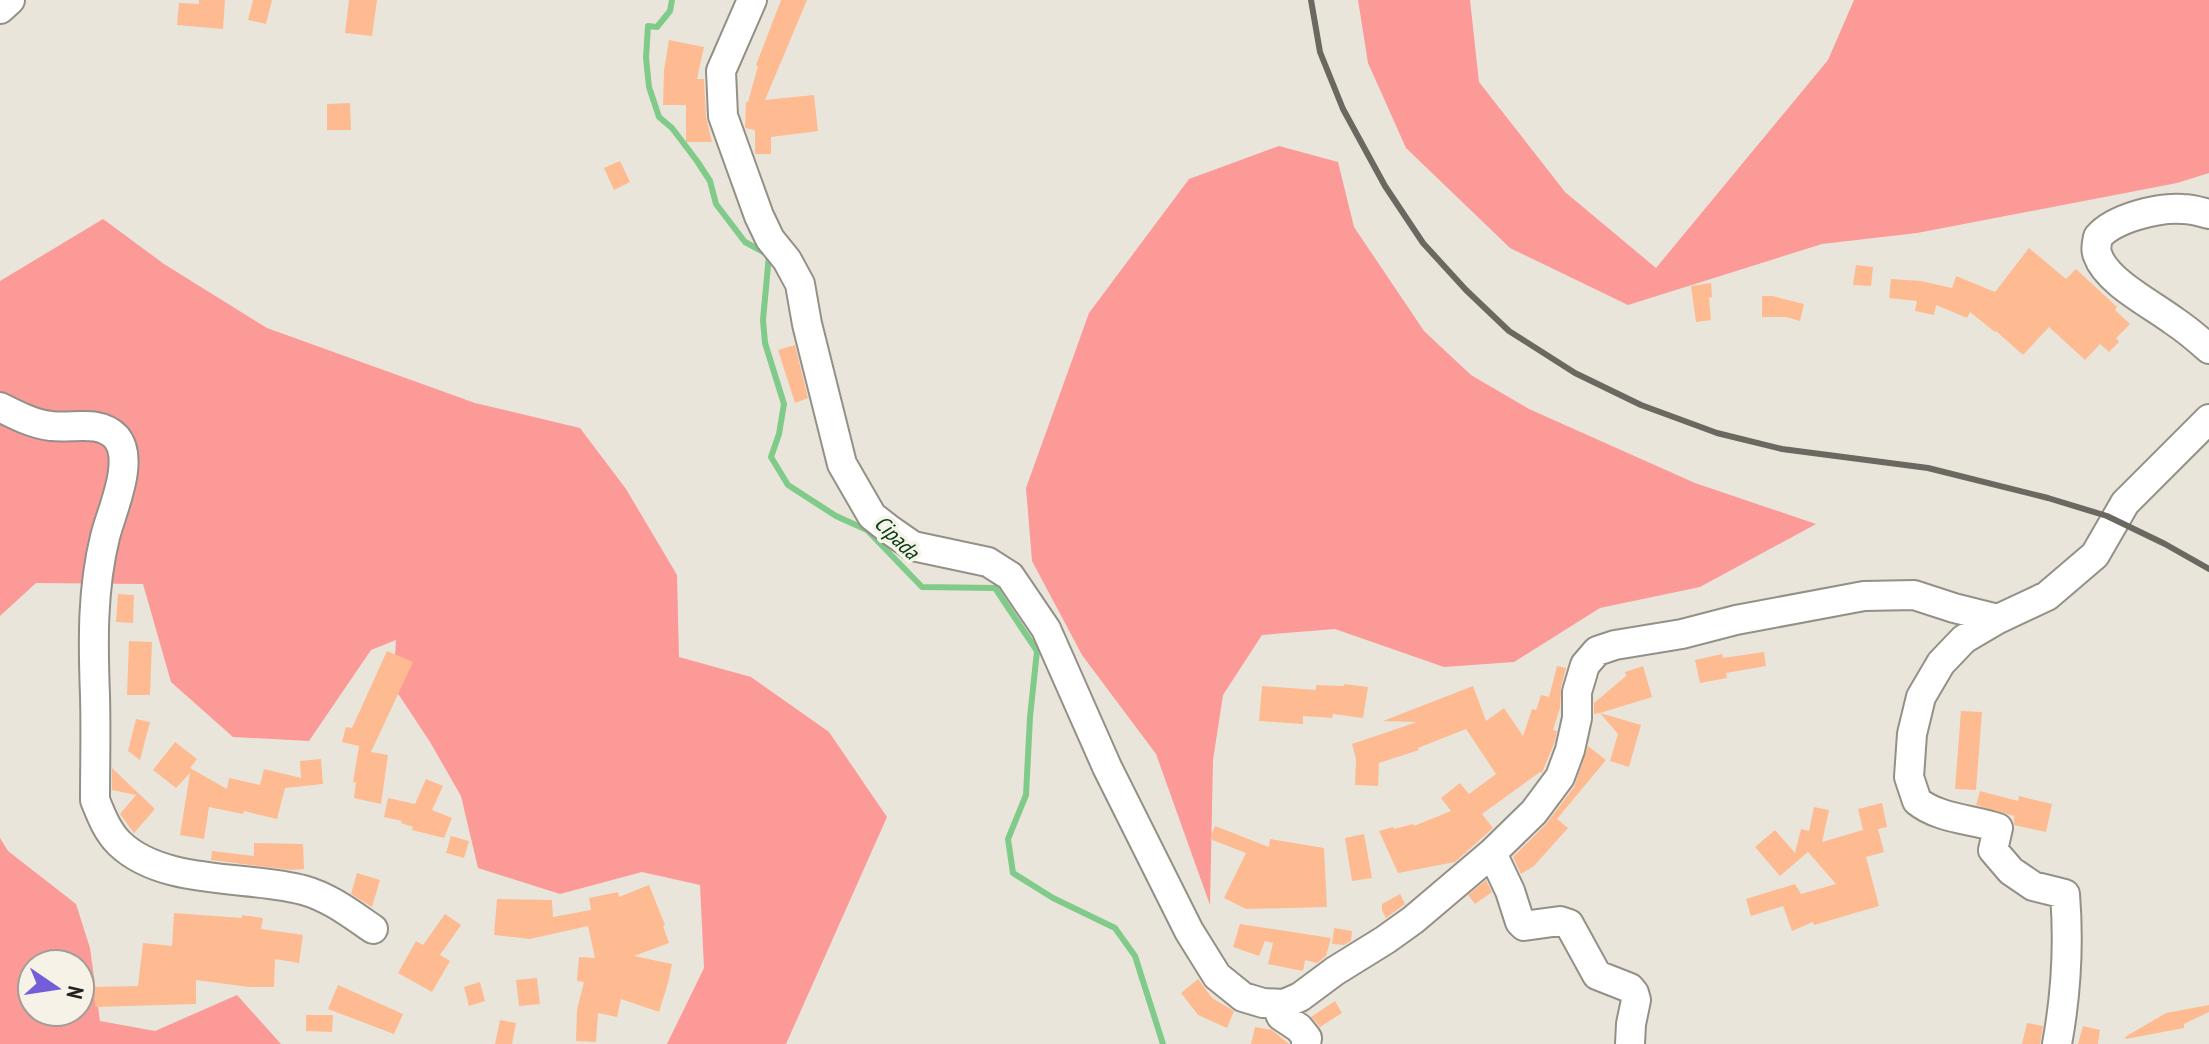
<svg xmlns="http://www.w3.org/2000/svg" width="2209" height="1044" viewBox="0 0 2209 1044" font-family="'PT Sans Narrow',sans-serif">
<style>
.green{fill:#fc9a98;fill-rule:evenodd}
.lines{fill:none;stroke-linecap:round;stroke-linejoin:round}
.stream{stroke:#80cb89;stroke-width:6}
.building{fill:#febb91}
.minor-casing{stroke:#949087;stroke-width:32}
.minor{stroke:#fff;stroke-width:28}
.rail{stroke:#6b6761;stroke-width:6}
.labels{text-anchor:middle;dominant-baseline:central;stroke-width:7;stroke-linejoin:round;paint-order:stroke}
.water-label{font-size:22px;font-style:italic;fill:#074016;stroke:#f7f2e8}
</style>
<rect width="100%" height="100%" fill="#eae5db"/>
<!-- green -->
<path class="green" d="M1358,0H1470L1479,82L1565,192L1656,268L1828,60L1854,0H2209V173L2177,183L1917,233L1822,244L1628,305L1510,248L1406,148L1368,63Z
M1279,146L1338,162L1354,227L1424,331L1471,375L1529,409L1695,483L1816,524L1700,587L1600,608L1514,662L1444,667L1335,629L1262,635L1223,695L1213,760L1210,905L1156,754L1082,655L1032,561L1026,488L1089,313L1189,179Z
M103,219L164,264L267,328L475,403L580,428L626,489L677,575L679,657L751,677L829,732L887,817L786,1044H667L704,968L700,885L642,872L560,894L478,868L461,796L430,742L393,686L396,640L371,650L309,741L233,737L171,682L143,584L36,583L0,616V281Z
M0,838L8,851L76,904L90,948L100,1021L155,1031L237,995L281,1044H0ZM32,964H80V1012H32Z"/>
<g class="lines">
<!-- stream -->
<path class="stream" d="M672,0L670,11L657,27L648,26L646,58L649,87L659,117L672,128L697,161L710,181L716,204L745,242L769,255L763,320L765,343L784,404L779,434L771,457L788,485L836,516L867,530L922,587L995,588L1037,651L1030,717L1026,795L1008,839L1013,873L1053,898L1115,928L1135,956L1163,1044"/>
</g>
<!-- building -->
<path class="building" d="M199,0H225L223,29L177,25L179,3L199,4Z
M253,0H272L266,24L248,20Z
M349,0H377L372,36L345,33Z
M781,0H807L765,100L814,95L818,131L771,137V154H755V130L745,128L746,102H748L758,66L756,65Z
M669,40L704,47L697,79H704L706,117L712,142H686V105H663L664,70Z
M350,103L351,130H327V104Z
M620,161L630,182L614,190L604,168Z
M2029,248L2066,279L2076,269L2117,307L2115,310L2130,324L2116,338L2119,342L2109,352L2100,344L2085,360L2049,327L2023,355L1996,331L1995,332L1970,312L1967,318L1936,305L1934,315L1915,311L1917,301L1889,298L1891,279L1921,281L1952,288L1956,276L1995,292Z
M1856,265L1873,267L1871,286L1853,285Z
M1711,283L1712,297L1709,298L1711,320L1696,322L1691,286Z
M1762,296H1772L1804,304L1800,321L1786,317H1762Z
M795,345L808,398L795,403L778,350Z
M118,594L134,595L133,623L116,622Z
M129,641L152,642L150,695H127Z
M387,651L413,662L371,752L388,755L381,804L354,798L356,783L353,782L359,746L342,742L346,727L352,728Z
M1764,652L1766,666L1726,673L1727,678L1700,683L1695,660L1722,654L1723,658Z
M1557,666L1566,668L1561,688L1560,708L1553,730L1557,731L1555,741L1542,773L1540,772L1482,814L1493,828L1455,862L1398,873L1379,831L1393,827L1394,829L1413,824L1414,826L1451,811L1441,798L1460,783L1469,794L1496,774L1466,729L1418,748L1419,750L1379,763L1378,786L1355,785L1356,759L1352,744L1417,722L1383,721L1473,686L1486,721L1504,708L1523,736L1532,709L1536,710L1541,695L1549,697Z
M1643,666L1652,697L1600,713L1641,725L1629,767L1610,761L1618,734L1600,713L1594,714V703L1626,676L1625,672Z
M1344,684L1368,687L1363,718L1333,714L1332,718L1303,716V724L1259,721L1262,686L1316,690V685L1344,686Z
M1961,711L1982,712L1976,790L1955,789Z
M136,719L150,722L140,760L128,751Z
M175,742L197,759L190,768L227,789L229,778L260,785L264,769L301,778L300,761L321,759L323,784L285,788L277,819L244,811L243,814L209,807L204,839L180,835L190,773L176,788L153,770Z
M1588,746L1606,760L1557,819L1568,828L1534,866L1521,874L1513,857L1546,824L1574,787Z
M112,768L155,809L134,833L120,814L136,795L112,790Z
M426,779L443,786L432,810L452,818L444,838L412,830L413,827L401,823L402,821L384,817L388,798L415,804Z
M1980,791L2018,801L2019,796L2052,804L2046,832L2014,825V816L1976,805Z
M1882,803L1887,827L1878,829L1884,852L1866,857L1879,906L1814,925L1813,922L1792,931L1783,906L1751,916L1746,899L1795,884L1801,894L1836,884L1808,852L1780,876L1755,847L1775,830L1795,853L1801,829L1809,831L1814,807L1829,810L1822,842L1863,830L1858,809Z
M1215,826L1269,847L1270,839L1324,848L1327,907L1246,909L1224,898L1246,853L1210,839Z
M1364,834L1372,878L1352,881L1345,838Z
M451,836L469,841L464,858L446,853Z
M254,843L303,844L304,869L291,870L211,860L212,851L254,856Z
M357,873L380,880L372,907L351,894Z
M1486,880L1492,892L1475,904L1468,895Z
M649,885L665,925L663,926L669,943L634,956L672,964L668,983L659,1012L621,999L617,1017L598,1013L596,1042L576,1041L577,1010L584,982L577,981L579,957L595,958L588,926L530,939L494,935L497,899L552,900L553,917L591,910L589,898L618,892L619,897Z
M1400,894L1405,904L1386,918L1382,910V904Z
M174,913L242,918V915L263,918L261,929L303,935L299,963L275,959L274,987H249L196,980V1004L95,1007L94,987L138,986L143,943L172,946Z
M445,914L461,925L440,955L450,961L432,992L398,973L416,941L423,945Z
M1240,924L1331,938L1326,956L1317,963L1305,960L1303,971L1268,964L1273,943L1265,941L1259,956L1233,947Z
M1334,928L1352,931L1351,941L1344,945L1332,944Z
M537,978L540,1004L519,1006L516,980Z
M1198,979L1212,998L1234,1011L1227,1028L1198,1015L1181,993Z
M480,982L485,1001L469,1006L464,987Z
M338,985L403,1014L394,1034L328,1009Z
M1335,1001L1342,1013L1320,1027L1311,1017Z
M2209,1005V1012L2184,1024V1028L2126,1039L2125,1037L2166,1013Z
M306,1015H333L332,1032L306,1031Z
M500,1020L516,1023L512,1044H495Z
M2027,1023L2043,1026L2040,1044H2022Z
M2083,1026L2100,1030L2098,1044H2078Z
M1255,1027L1272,1030L1289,1044H1251Z"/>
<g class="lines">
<!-- minor casing -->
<g class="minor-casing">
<path id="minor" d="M752,0L721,71L723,116L759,216L770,239L787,260L800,284L807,324L842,464L872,516L890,530L913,546L988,562L1010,576L1046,629L1107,767L1189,931L1217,976L1243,997L1263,1003L1284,1004L1300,997L1335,971L1385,940L1413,920L1492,853L1534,812L1560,777L1570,750L1577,718V692L1585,665L1597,651L1615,645L1682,634L1736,620L1864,596L1914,595L1954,608L1998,619
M0,9L10,0
M2209,214C2201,212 2192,209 2183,209C2159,207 2114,218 2098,237C2097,243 2095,250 2098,256C2107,282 2153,305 2174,321C2186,329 2198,339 2209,349
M0,407C16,415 33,424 51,426C72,429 99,419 116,437C136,460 111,512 105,537C92,590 93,642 95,696C96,730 95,765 95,800C101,815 107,831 119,843C163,886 248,875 303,890C329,897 351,914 373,929
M1492,853L1510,891L1520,922L1524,926L1560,921L1569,924L1597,975L1630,988L1634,993L1636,1000L1631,1024L1630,1044
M1276,1004L1281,1016L1299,1028L1307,1038L1306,1044
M2057,1044C2066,995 2069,944 2065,894L2033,886L2011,871L1993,850L1998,828C1972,819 1939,819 1917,801L1909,777L1912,734L1921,697L1941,663L1964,639L1998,619L2047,596L2095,555L2125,503L2209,419"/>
</g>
<!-- minor -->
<use href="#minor" class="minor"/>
<!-- rail -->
<path class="rail" d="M1311,0L1320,52L1343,109L1385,186L1423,243L1466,290L1509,331L1575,373L1641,405L1717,433L1782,449L1928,468L2048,498L2107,516L2165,544L2209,569"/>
</g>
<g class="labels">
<!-- water labels -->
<g class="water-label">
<text transform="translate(897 537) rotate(44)">Cipada</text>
</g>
</g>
<!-- north arrow -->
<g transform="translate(56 988) rotate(103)"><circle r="38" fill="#f7f2e8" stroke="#a29e97" stroke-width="2"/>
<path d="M0-6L14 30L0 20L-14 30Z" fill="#735ed9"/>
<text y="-12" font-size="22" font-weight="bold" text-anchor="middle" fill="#23211d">N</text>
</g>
</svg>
